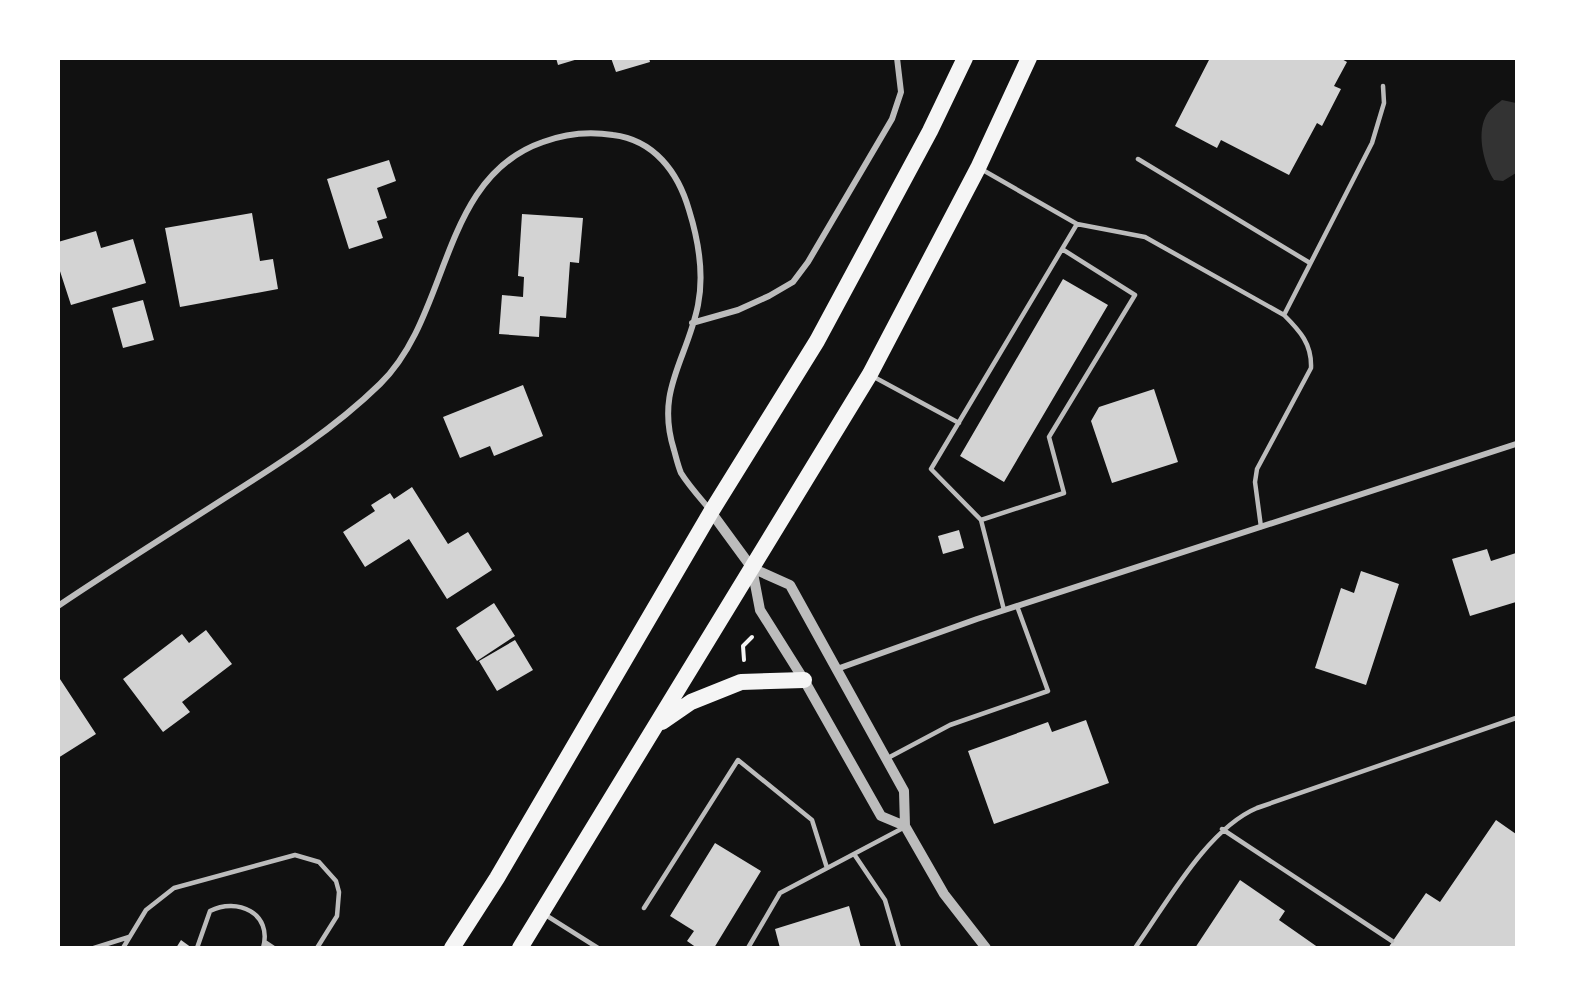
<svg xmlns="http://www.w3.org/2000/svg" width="1575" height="1006" viewBox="0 0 1575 1006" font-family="'Asap Condensed',sans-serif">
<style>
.water{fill:#333}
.building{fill:#d3d3d3}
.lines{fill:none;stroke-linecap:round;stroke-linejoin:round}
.path{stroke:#f5f5f5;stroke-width:4}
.service{stroke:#bcbcbc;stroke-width:4.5}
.minor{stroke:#bcbcbc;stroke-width:6}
.tertiary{stroke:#bcbcbc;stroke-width:10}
.trunk{stroke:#f5f5f5;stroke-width:16}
</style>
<rect width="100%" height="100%" fill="#111"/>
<!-- water -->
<path class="water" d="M1502,100L1516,103V173L1503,181L1494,180C1484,165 1477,135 1485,118C1488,110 1496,105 1502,100Z"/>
<!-- building -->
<path class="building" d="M556,58H578V59L558,65Z
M611,58H649L650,62L616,72Z
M1210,58H1340L1347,62L1334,86L1341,89L1322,126L1317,123L1289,175L1221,140L1217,148L1175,126Z
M389,160L396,181L377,188L387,218L377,221L383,238L349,249L327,179Z
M252,213L260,261L273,259L278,289L180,307L165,228Z
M522,214L583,218L579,263L570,262L566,318L540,316L539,337L499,334L502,295L523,297L524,277L518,276Z
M96,231L101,248L133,239L146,283L71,305L58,265V242Z
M1063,279L1108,305L1004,482L960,456Z
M143,300L154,340L123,348L112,308Z
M523,385L543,436L494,456L490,446L460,458L443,417Z
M1154,389L1178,462L1112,483L1091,421L1099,407Z
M412,487L448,544L468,532L492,570L447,599L409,539L365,567L343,532L375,511L371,505L390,493L394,499Z
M959,530L964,548L943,554L938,536Z
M1487,549L1491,561L1516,553V602L1470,616L1452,559Z
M1361,571L1399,584L1366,685L1315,668L1341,588L1354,593Z
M494,603L515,636L477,661L456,628Z
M206,630L232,664L182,702L190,712L163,732L123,679L182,634L189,643Z
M515,640L533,670L497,691L479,661Z
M58,676L96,734L58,758Z
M1086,720L1109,783L994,824L968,751L1048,722L1052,732Z
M1496,820L1516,834V948H1388L1426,893L1440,902Z
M715,843L761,871L714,948H697L687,941L694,931L670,916Z
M1240,880L1285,911L1279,920L1319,948H1195Z
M849,906L861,948H780L775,929Z
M181,940L192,948H176Z"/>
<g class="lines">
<!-- path -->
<path class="path" d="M744,660L743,646L752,637"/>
<!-- service -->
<path class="service" d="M1138,159L1310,263
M981,169L1077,224L1145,237L1284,315
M874,377L959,423
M981,520L931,469L1077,224
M1261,527L1255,482L1257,469L1311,368C1312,344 1300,331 1284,315L1372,143L1384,103L1383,86
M1004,610L981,520L1064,493L1049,437L1135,295L1062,249
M886,759L950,725L1048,691L1017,606
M1222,829L1392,941
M854,854L885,900L899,948
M644,908L738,760L812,820L827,868
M544,914L598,948
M265,942L274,948
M94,948L129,937
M123,948L146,910L174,888L295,855L319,862L336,881L339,892L337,916L317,948
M197,948L210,911C237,897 273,913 263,948
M748,948L780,893L903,828
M1135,948C1167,903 1207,829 1257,808L1516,718"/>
<!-- minor -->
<path class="minor" d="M692,323L738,310L769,296L793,282L808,262L892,119L901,92L897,58
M58,606C113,569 169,534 225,498C279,464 334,429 380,384C451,315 439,178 543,142C567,133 588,131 613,135C654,140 678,172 689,210C698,239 704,275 698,305C687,360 655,390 674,450C676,457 678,466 681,473C689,486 701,499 711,511
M837,669L977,619L1516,444"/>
<!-- tertiary -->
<path class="tertiary" d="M711,512L752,568L760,610L804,680L881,816L905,826
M752,568L790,585L904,791L905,826L944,894L986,948"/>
<!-- trunk -->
<path class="trunk" d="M662,722L691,702L741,682L804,680
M452,948L497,878L711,512L817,341L930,131L965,58
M520,948L870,374L978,168L1029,58"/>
</g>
<!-- border -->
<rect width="1575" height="1006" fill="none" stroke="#ffffff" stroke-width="120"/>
</svg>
